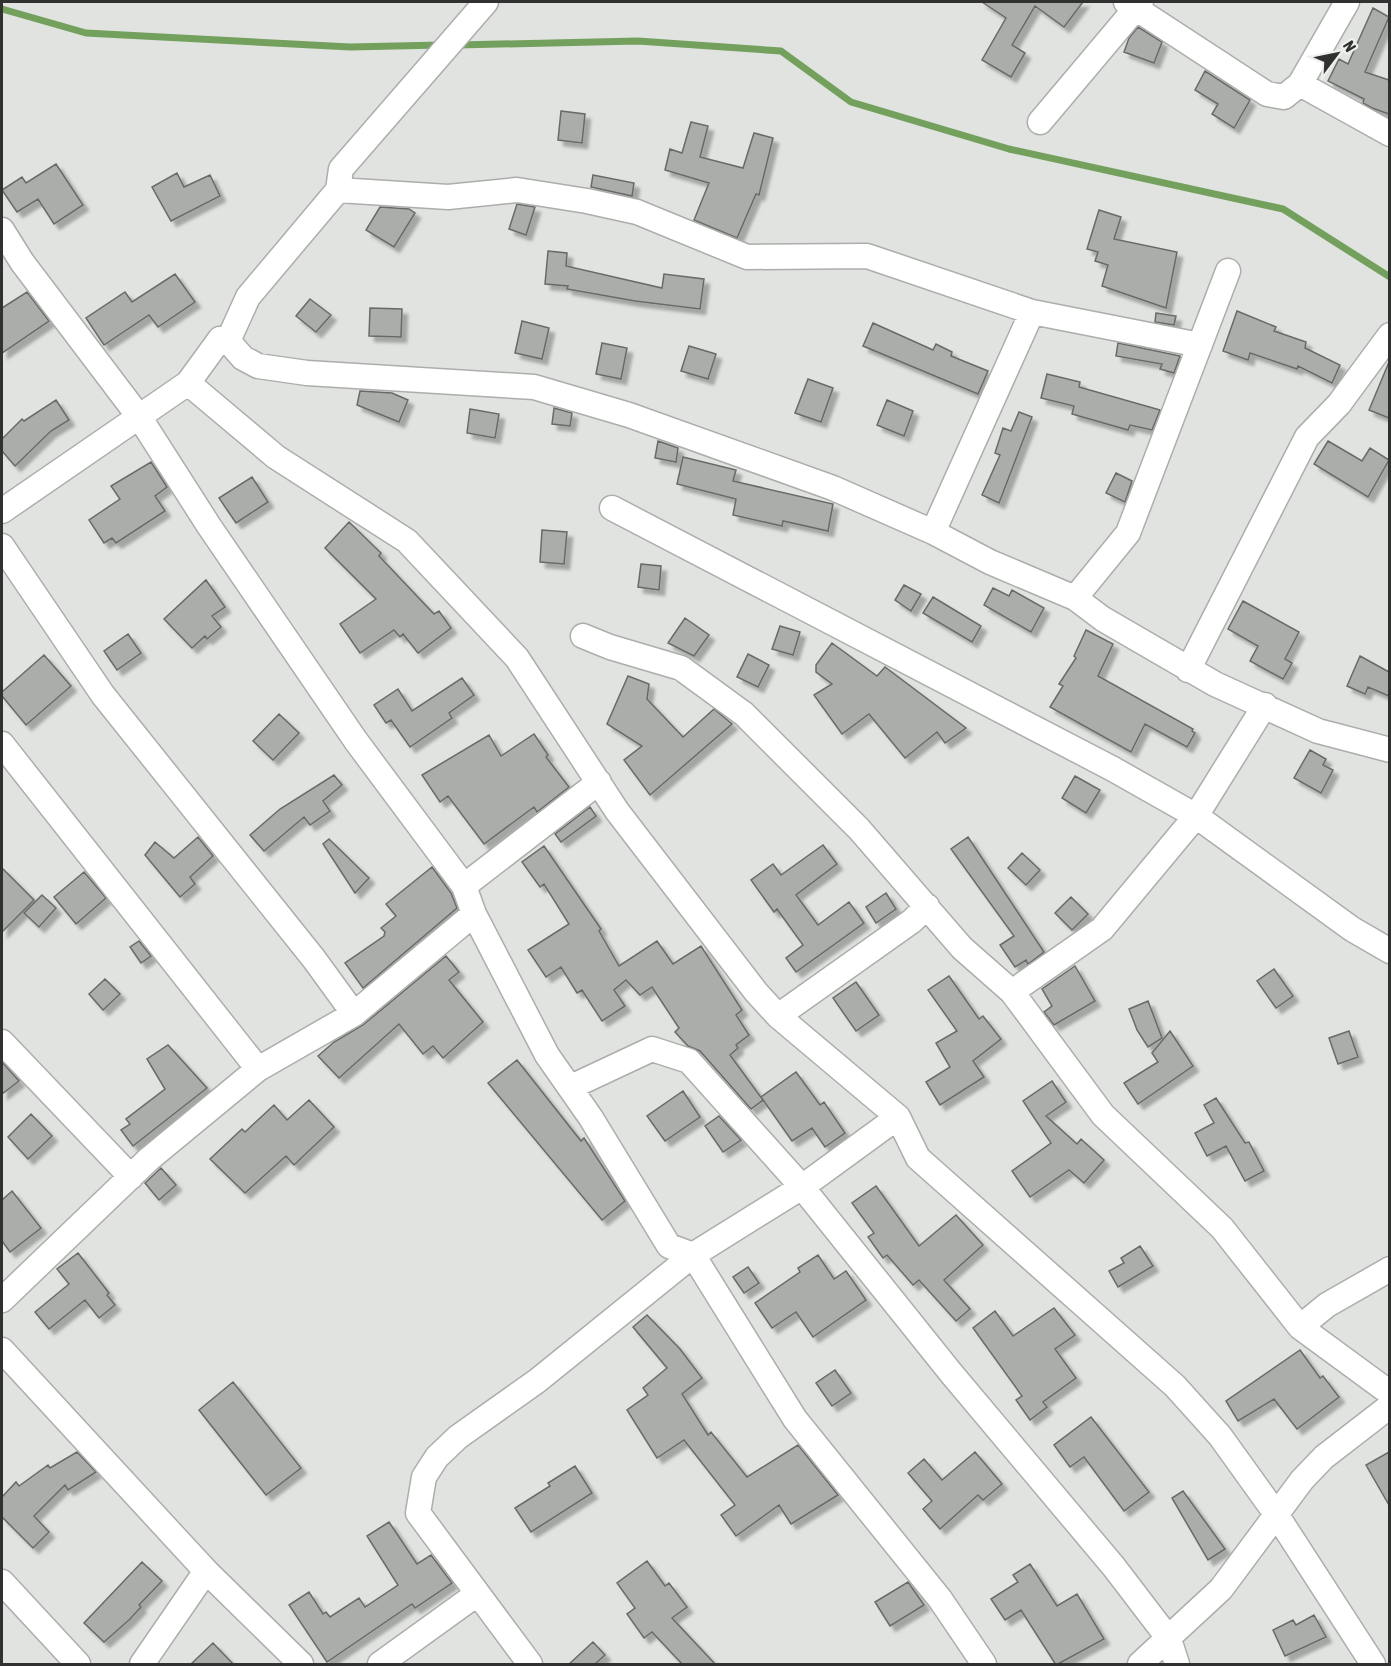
<svg xmlns="http://www.w3.org/2000/svg" width="1391" height="1666" viewBox="0 0 1391 1666" font-family="'Asap Condensed',sans-serif">
<style>
.lines{fill:none;stroke-linecap:round;stroke-linejoin:round}
.stream{stroke:#74a05e;stroke-width:7}
.building{fill:#aaada9;stroke:#686b67;stroke-width:1.5;filter:url(#shadow)}
.street-casing{stroke:#abaeaa;stroke-width:27}
.street{stroke:#fff;stroke-width:24}
</style>
<defs>
<filter id="shadow"><feDropShadow dx="5.5" dy="5.5" stdDeviation="1.5" flood-color="#0004"/></filter>
</defs>
<rect width="100%" height="100%" fill="#e0e3df"/>
<g class="lines">
<!-- stream -->
<path class="stream" d="M2,9L86,33L350,47L441,45
M458,45L638,41L781,51L851,102L1009,149L1283,209L1390,277"/>
</g>
<!-- building -->
<path class="building" d="M982,2H1083L1064,27L1035,6L1012,45L1025,53L1011,77L982,60L1006,18Z
M1373,8L1389,17L1365,72L1389,80V114L1372,108L1363,103L1364,99L1328,81L1339,59L1348,64Z
M1138,27L1162,42L1154,63L1124,52L1129,38Z
M1205,71L1250,100L1234,128L1212,114L1218,104L1195,90Z
M561,111L585,114L582,143L558,140Z
M691,122L708,126L700,157L743,168L754,133L773,138L759,195L756,194L737,238L694,220L709,183L665,170L670,149L682,153Z
M56,164L83,205L54,224L38,199L17,212L2,190L22,177L26,183Z
M177,173L184,187L210,175L220,196L171,221L152,187Z
M593,175L634,183L632,196L591,187Z
M517,204L535,207L526,235L509,229Z
M380,207L409,209L415,213L394,247L366,230Z
M1099,210L1121,217L1114,239L1177,252L1166,308L1102,286L1108,265L1095,261L1098,252L1087,249Z
M548,251L567,253L566,266L662,288L664,274L704,279L700,309L635,301L567,289L568,286L545,284Z
M175,274L195,302L158,327L149,315L104,345L86,318L125,292L132,302Z
M27,292L49,321L2,353V308Z
M310,299L331,315L316,332L296,316Z
M370,308L402,309L401,337L369,336Z
M1237,311L1276,327L1274,331L1306,342L1305,348L1340,365L1332,383L1298,366L1297,369L1250,353L1248,360L1223,351Z
M1156,313L1176,316L1174,325L1155,322Z
M522,321L549,328L542,359L515,353Z
M873,323L933,350L936,344L952,352L951,356L988,371L978,394L863,346Z
M602,343L627,348L621,379L596,374Z
M1118,343L1180,356L1174,373L1160,369L1162,364L1116,356Z
M689,346L716,354L708,379L681,371Z
M1389,362V418L1369,410Z
M1047,374L1080,382L1079,387L1160,410L1152,430L1130,425L1128,430L1072,414L1074,406L1041,398Z
M808,379L833,388L821,422L795,413Z
M360,391L392,393L408,400L399,422L357,405Z
M56,400L69,420L51,431L15,466L2,451V439L22,419L24,421Z
M887,400L913,411L904,436L877,425Z
M554,408L572,413L570,426L552,424Z
M470,409L499,414L495,438L467,433Z
M1019,412L1032,417L999,503L982,495L1000,455L995,453L1003,428L1011,431Z
M658,441L678,448L676,462L655,458Z
M1328,441L1362,461L1370,448L1389,460L1368,497L1314,464Z
M683,457L736,470L733,481L833,504L828,531L783,521L782,526L733,515L736,499L677,484Z
M151,462L167,487L155,496L165,511L116,543L112,538L104,543L89,520L120,499L111,486Z
M1116,473L1132,481L1125,502L1106,493Z
M252,477L268,502L236,523L219,498Z
M349,522L381,553L379,556L434,614L439,611L451,628L418,653L403,634L400,637L394,630L360,653L340,624L376,599L325,548Z
M542,530L567,532L564,564L540,562Z
M641,564L661,566L659,590L638,587Z
M206,580L225,607L212,616L221,627L207,639L205,636L192,648L164,619Z
M904,585L921,594L911,611L895,600Z
M993,588L1009,596L1012,590L1044,608L1031,632L984,605Z
M933,597L981,626L972,642L923,613Z
M1243,601L1299,632L1285,659L1292,663L1283,679L1250,661L1258,646L1228,629Z
M685,618L709,635L694,656L668,643Z
M780,626L800,632L793,655L772,649Z
M1086,630L1113,644L1098,676L1193,729L1192,731L1195,733L1187,747L1145,724L1131,752L1050,707L1063,686L1059,684L1076,658L1074,656Z
M128,634L141,653L117,670L104,651Z
M832,643L877,676L885,667L966,728L945,743L937,732L905,758L869,714L842,734L814,695L832,684L816,672V665Z
M748,654L769,665L758,687L737,677Z
M44,655L71,686L26,725L2,696V692Z
M1360,656L1389,672V696L1368,687L1365,694L1347,686Z
M628,676L649,684L647,699L683,737L714,709L732,724L650,795L624,760L642,746L607,724Z
M462,678L474,695L449,713L452,718L410,747L391,720L386,723L374,705L398,689L412,711Z
M279,714L299,733L273,760L253,741Z
M534,734L548,755L546,757L569,787L537,812L534,807L484,844L448,796L440,802L422,775L489,735L501,756Z
M1310,750L1326,759L1323,765L1333,770L1321,793L1294,778Z
M334,775L342,785L323,801L330,811L310,825L304,817L264,851L250,835L280,809Z
M1075,776L1100,790L1086,813L1062,798Z
M590,807L596,816L561,842L555,834Z
M198,837L213,856L190,877L195,884L180,897L145,855L155,842L174,858Z
M968,837L1044,952L1028,964L1026,960L1015,967L1000,945L1014,936L951,849Z
M329,839L369,878L355,893L323,844Z
M823,845L837,864L796,895L818,925L849,902L864,923L796,972L786,958L803,945L777,909L774,912L751,880L773,864L781,875Z
M544,846L601,929L599,931L619,966L657,941L673,964L701,946L742,1010L736,1015L749,1035L736,1045L738,1048L730,1055L763,1100L751,1109L700,1051L688,1046L675,1032L679,1028L652,987L640,995L626,980L614,990L625,1006L602,1021L582,990L577,993L561,967L546,977L528,950L569,924L544,884L540,887L522,862Z
M1022,853L1040,870L1026,885L1008,868Z
M432,867L451,893L457,908L363,988L345,963L384,936L385,932L381,928L396,916L386,904Z
M2,868L34,900L2,932Z
M84,872L106,898L76,924L54,897Z
M886,893L896,909L876,923L866,907Z
M42,895L56,908L39,927L24,913Z
M1071,897L1088,914L1072,930L1055,913Z
M139,941L151,956L141,963L130,947Z
M446,956L459,972L449,980L483,1022L443,1058L433,1046L423,1054L399,1024L339,1078L318,1056L334,1042L363,1025Z
M1075,966L1095,1001L1054,1025L1044,1012L1052,1006L1042,989Z
M1274,969L1293,996L1276,1008L1257,981Z
M949,976L979,1019L983,1016L1001,1039L973,1061L984,1077L940,1105L926,1082L950,1067L936,1043L957,1031L928,990Z
M105,979L120,994L103,1010L89,994Z
M856,982L879,1015L856,1031L833,998Z
M1148,1001L1162,1038L1148,1047L1137,1030L1129,1009Z
M1170,1031L1193,1066L1138,1104L1124,1083L1158,1062L1152,1053Z
M1349,1031L1358,1057L1338,1064L1329,1038Z
M168,1045L207,1088L133,1146L121,1130L130,1124L126,1119L165,1089L147,1059Z
M517,1060L581,1141L584,1138L625,1201L602,1220L488,1083Z
M2,1062L19,1081L2,1094Z
M796,1072L820,1105L824,1102L845,1133L825,1147L812,1128L792,1141L761,1097Z
M1052,1081L1066,1102L1046,1116L1077,1144L1081,1139L1104,1160L1084,1183L1069,1170L1030,1197L1012,1171L1051,1143L1023,1101Z
M683,1091L700,1117L665,1141L647,1116Z
M1216,1098L1245,1143L1249,1142L1264,1171L1245,1181L1226,1146L1207,1156L1195,1133L1214,1123L1204,1105Z
M309,1100L334,1127L294,1165L286,1156L245,1193L210,1159L242,1129L245,1132L274,1105L287,1120Z
M31,1114L52,1136L28,1159L8,1137Z
M719,1116L741,1140L723,1152L705,1126Z
M161,1168L176,1185L159,1200L145,1183Z
M876,1186L919,1246L956,1215L983,1245L944,1280L970,1309L956,1321L919,1280L913,1285L887,1255L883,1258L868,1237L874,1233L852,1203Z
M12,1191L41,1228L10,1252L2,1241V1200Z
M1140,1246L1153,1266L1118,1287L1109,1271L1124,1263L1121,1258Z
M78,1253L109,1293L107,1295L115,1305L99,1318L85,1300L49,1329L35,1312L69,1284L57,1269Z
M818,1255L834,1279L846,1271L866,1300L813,1337L796,1312L772,1328L755,1303L800,1272L798,1268Z
M748,1267L759,1283L744,1293L733,1277Z
M1054,1308L1075,1335L1055,1349L1076,1378L1043,1402L1047,1407L1030,1420L1016,1400L1022,1396L973,1328L995,1311L1013,1336Z
M647,1315L680,1349L702,1378L682,1394L708,1435L711,1432L747,1477L798,1445L838,1495L791,1524L779,1505L736,1536L721,1515L735,1505L684,1440L657,1458L627,1410L648,1395L643,1388L667,1368L633,1327Z
M1300,1350L1320,1378L1323,1376L1339,1397L1297,1429L1274,1399L1238,1421L1226,1401Z
M835,1370L851,1393L832,1406L816,1383Z
M233,1382L301,1468L266,1495L199,1410Z
M1091,1417L1149,1492L1124,1511L1084,1457L1070,1467L1054,1445Z
M77,1452L96,1472L68,1490L65,1485L34,1516L49,1532L33,1548L2,1517V1497L16,1482L19,1486L48,1465L50,1468Z
M975,1452L1002,1484L983,1500L978,1495L940,1529L923,1509L932,1501L908,1473L924,1459L942,1480Z
M1389,1452V1505L1366,1465Z
M575,1466L592,1493L531,1532L515,1508L550,1486L548,1483Z
M1183,1491L1225,1549L1208,1560L1172,1498Z
M389,1522L417,1564L431,1555L452,1583L415,1608L412,1604L327,1662L289,1605L309,1592L323,1614L326,1612L330,1617L359,1598L365,1607L398,1585L367,1536Z
M647,1561L665,1586L669,1583L687,1607L672,1618L716,1665H683L652,1632L644,1638L627,1614L635,1608L617,1583Z
M142,1562L162,1581L139,1605L141,1607L129,1620L104,1642L84,1623Z
M1030,1564L1057,1606L1077,1594L1104,1639L1056,1665L1021,1610L1005,1620L991,1599L1018,1582L1013,1575Z
M908,1582L924,1605L890,1626L875,1602Z
M1314,1615L1326,1637L1285,1656L1273,1630L1293,1620L1296,1625Z
M593,1642L605,1655L594,1665H568Z
M213,1643L234,1665H190Z"/>
<g class="lines">
<!-- street casing -->
<g class="street-casing">
<path id="street" d="M1126,2L1267,94L1284,97L1300,84L1347,2
M1300,84L1390,134
M1040,122L1141,2
M338,190L448,197L517,190L587,201L637,212L747,257L867,256L1032,312L1200,345
M2,230L22,262L140,418L209,526L356,741L464,886L474,914L547,1055L591,1118L669,1246L693,1255L795,1419L940,1599L984,1664
M228,341L243,358L258,366L307,373L534,387L629,415L833,488L933,532L990,562L1075,598L1103,619L1215,684L1318,731L1390,750
M188,383L276,457L407,541L517,658L617,811L756,992L778,1016L898,1117L918,1158L1175,1386L1220,1436L1276,1514L1373,1664
M612,508L1113,769L1196,816L1352,929L1390,951
M2,511L188,383L220,339L228,341L248,297L338,190L341,169L486,2
M933,532L1032,312
M2,546L103,695L314,959L354,1014
M1075,598L1128,533L1228,271
M583,636L610,647L681,668L744,714L859,829L962,948L1012,992L1103,1115L1222,1228L1300,1327L1390,1393
M1188,670L1307,437L1339,404L1390,335
M2,744L258,1069
M464,886L599,782
M1012,992L1102,929L1196,816L1265,705
M778,1016L912,921L927,906
M2,1042L131,1177
M571,1087L652,1049L689,1061L802,1187L951,1373L1114,1567L1169,1639L1177,1664
M2,1300L149,1159L258,1069L354,1014L474,914
M1300,1327L1327,1305L1390,1269
M2,1350L206,1571L301,1664
M2,1582L78,1664
M142,1664L206,1571
M380,1664L477,1594
M530,1664L418,1513L424,1477L437,1457L458,1437L537,1381L693,1255L802,1187L898,1117
M1140,1664L1221,1589L1302,1480L1324,1457L1390,1406"/>
</g>
<!-- street -->
<use href="#street" class="street"/>
</g>
<!-- border -->
<rect width="1391" height="1666" fill="none" stroke="#303130" stroke-width="6"/>
<!-- north arrow -->
<g transform="translate(1337 54) rotate(58)" stroke="#edf1ec" stroke-width="4.5" paint-order="stroke">
<path d="M0-4.5L10 22L0 15L-10 22Z" fill="#303130"/>
<text y="-9" font-size="16" font-weight="bold" text-anchor="middle" fill="#303130">N</text>
</g>
</svg>
